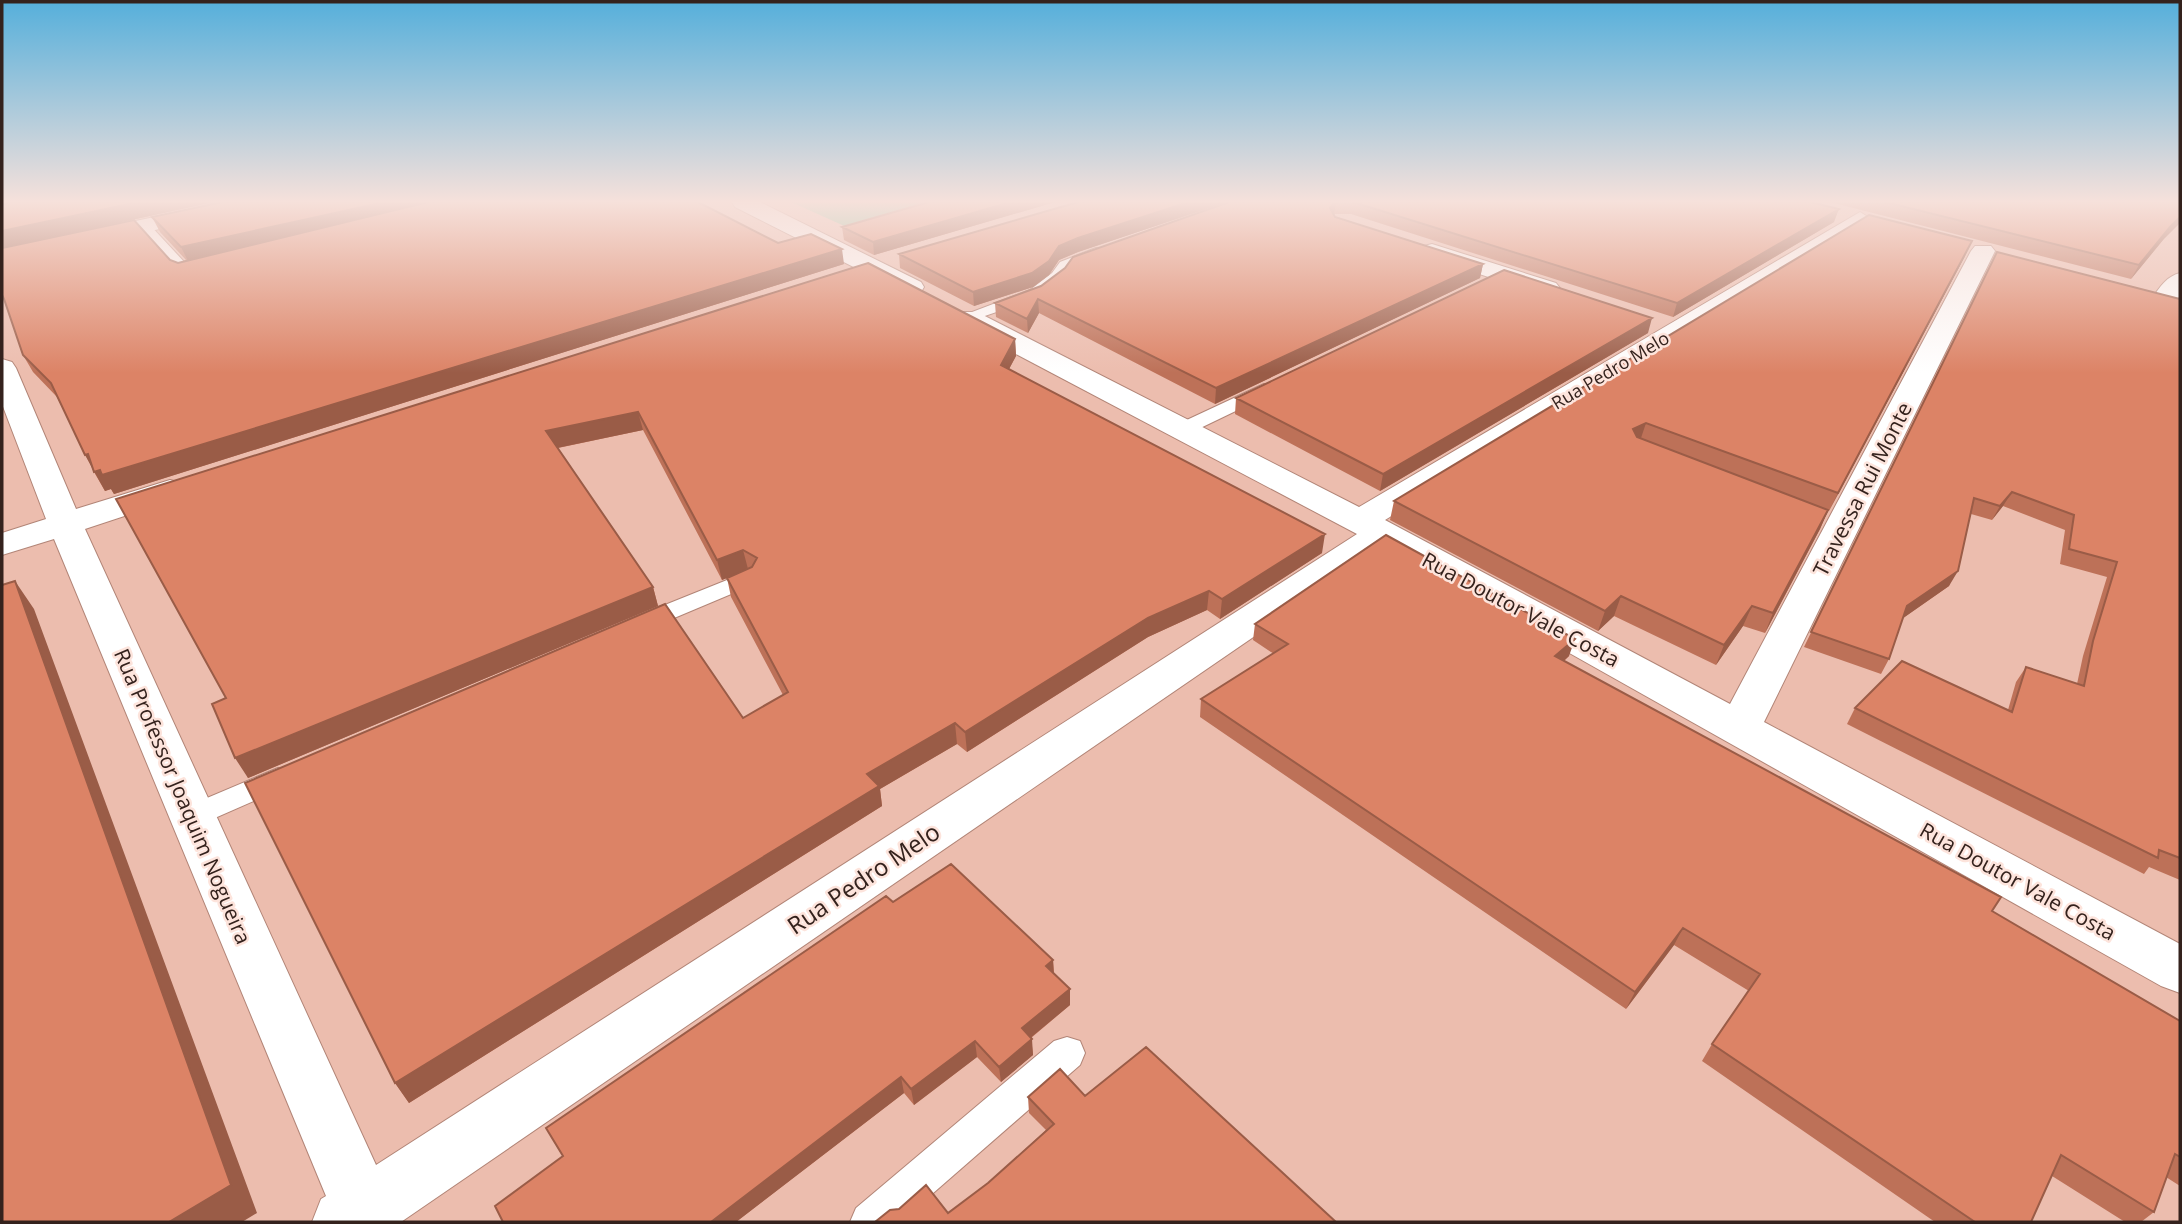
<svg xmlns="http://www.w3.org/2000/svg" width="2182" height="1224" viewBox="0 0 2182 1224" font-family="'Open Sans',sans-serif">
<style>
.green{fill:#78c399}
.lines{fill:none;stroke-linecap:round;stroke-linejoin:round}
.lane-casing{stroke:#b28577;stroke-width:2}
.street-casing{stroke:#b28577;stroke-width:2}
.lane{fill:#fff;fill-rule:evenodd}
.street{fill:#fff;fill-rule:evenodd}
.wall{fill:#bd7158}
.shaded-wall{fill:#9a5c47}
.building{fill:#dc8366;stroke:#9a5c47;stroke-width:2}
.labels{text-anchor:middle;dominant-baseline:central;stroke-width:5;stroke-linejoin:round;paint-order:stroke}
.far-street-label{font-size:18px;fill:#34221d;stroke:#fde4dc}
.street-label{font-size:21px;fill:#34221d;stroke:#fde4dc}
.near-street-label{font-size:24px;fill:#34221d;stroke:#fde4dc}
</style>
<rect width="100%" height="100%" fill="#ecbdae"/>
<!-- green -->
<path class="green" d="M791,202H964L860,233Z"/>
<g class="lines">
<!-- lane casing -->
<g class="lane-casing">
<path id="lane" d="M143,222L148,223L188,266L206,261L214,266L206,271L180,274L136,226Z
M1096,248L1101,249V255L1071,268L1063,280L1041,297L967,322L959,317L1030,290L1052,273L1060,262Z
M1264,384L1271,386L1273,390L1271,394L1190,433L1183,435L1173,429L1176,425Z
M747,572L755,574L759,579L755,584L648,629H630L627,624L630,619Z
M278,768L288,772L292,779L288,786L192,828L181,825L177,817L181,809Z
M1067,1037L1080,1041L1085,1053L1080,1065L900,1222H850L856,1208L1054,1041Z"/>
</g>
<!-- street casing -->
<g class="street-casing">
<path id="street" d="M226,202H268L257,208L2,263V249Z
M732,202H760L921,282L924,287L921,292H903L735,207Z
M1860,212L1871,219L1868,224L1385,520L1730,704L1971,251L1975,246H1991L1995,251L1764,722L2180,944V993L2161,986L1383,548L401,1222H312L321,1199L326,1196L54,539L2,555V533L46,519L2,404V359L12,362L16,368L76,509L170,480L182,483L187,490L182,497L85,529L376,1165L1357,534L959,324L955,318L959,312H977L1359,507Z
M1432,244L1556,283L1560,288L1556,293L1547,296L1424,256L1420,251L1424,246Z
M2180,273V296L2174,303H2156L2152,298C2160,287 2167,276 2180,273Z"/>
</g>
<!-- lane -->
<use href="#lane" class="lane"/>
<!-- street -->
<use href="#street" class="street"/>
</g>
<!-- wall -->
<path class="wall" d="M2,202H214L45,239L170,260L178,263L186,260L160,232L152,217L778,243L844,264L114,494L111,489L105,491L94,472L57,397L33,372L23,355L5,300Z
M929,202H1055L874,255L844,240L842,227Z
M1078,202H1227L1078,252L1059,260L1049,275L1033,287L974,306L900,268L899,254Z
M1229,202H1811L1834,222L1673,317L1351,214H1334L1335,217L1483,264L1480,278L1215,404L1039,313L1028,333L996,317L995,303L1041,286Z
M1830,202H2180L2163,240L2131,279Z
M1997,252L2180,299V880L2149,867L2144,874L1847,724L1855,708L2008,710L2016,682L2026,667L2077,684L2083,656L2107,577L2060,564L2065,530L2003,506L1992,520L1971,514L1949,586L1903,618L1889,659L1881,674L1804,647Z
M1965,256L1829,511H1828L1820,529L1765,633L1743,626L1716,665L1614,616L1598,631L1390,520L1394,501Z
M1648,333L1380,491L1235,414L1236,398Z
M1015,339L1016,356L1009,369L1322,553L1220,619L1207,610L1148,637L967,752L957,744L880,789L882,806L409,1103L395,1083L743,718L783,695L731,597L727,578L722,580L643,430L558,448L653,587L658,606L248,778L226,698L116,499Z
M1255,624L1569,656L1564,661L2180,1021V1186L2166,1177L2154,1212L2141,1222H2125L2052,1176L2031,1222H1935L1702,1061L1712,1044L1749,991L1674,945L1626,1009L1200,717L1201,699L1274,654L1253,640Z
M893,902L1053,960L1054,974L1070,989V1005L1031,1038L1033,1055L1001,1082L977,1057L914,1105L904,1093L736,1222H503L563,1157L546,1128Z
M1085,1096L1336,1222L948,1213L988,1183L1046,1130L1029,1113L1028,1097Z"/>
<!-- shaded-wall -->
<path class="shaded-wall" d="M139,202H214L2,248V231Z
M385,202H454L189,263L181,247Z
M1011,202H1055L874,255L873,242Z
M1189,202H1227L1078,252L1059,260L1049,275L1033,287L974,306L973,292L1059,246L1078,238Z
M1336,202L1334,214L1330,208Z
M1839,209L1834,222L1673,317L1677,303Z
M2180,217V223L2163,240L2131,279L2139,265L2170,227Z
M1972,241L1965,256L1829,511L1838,493Z
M842,249L844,264L114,494L111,489L105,491L85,455Z
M1483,264L1480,278L1215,404L1216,388Z
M1038,299L1039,313L1028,333L1027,319Z
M1652,318L1648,333L1380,491L1383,474Z
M1015,339L1016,356L1002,382L1001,365Z
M638,412L643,430L552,449L546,431Z
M1646,423L1640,441L1627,447L1633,429Z
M2012,492L2003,506L1992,520L2000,506Z
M1828,510L1820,529L1765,633L1773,613Z
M1325,534L1322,553L1220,619L1222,599Z
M743,550L748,569L722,580L717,560Z
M1958,571L1949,586L1899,621L1907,606Z
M15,581L34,609L257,1213L242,1222H169Z
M653,587L658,606L248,778L235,758Z
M1209,591L1207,610L1148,637L967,752L965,732L1148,618Z
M1621,596L1614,616L1598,631L1605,611Z
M1752,606L1743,626L1716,665L1724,645Z
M1575,639L1569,656L1550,673L1555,656Z
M955,723L957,744L880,789L882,806L409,1103L395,1083L867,774Z
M1683,928L1674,945L1626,1009L1635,992Z
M1053,960L1054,976L1046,966Z
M1070,989V1005L1023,1044L1022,1028Z
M1032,1039L1033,1055L1001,1082L999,1067Z
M975,1041L977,1057L914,1105L911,1089Z
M901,1077L904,1093L736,1222H711Z"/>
<!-- building -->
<path class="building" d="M9,202H139L2,231V205Z
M222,202H385L181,247L152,217Z
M428,202H698L778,243L811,234L842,249L102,475L100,470L94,472L88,454L85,455L51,383L23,355L4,299L2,295V248L134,220L170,260L178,263Z
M929,202H1011L873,242L842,227Z
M1078,202H1189L1078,238L1059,246L1049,261L1032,273L973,292L899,254Z
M1229,202H1335L1330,208L1335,217L1483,264L1216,388L1038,299L1027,319L995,303L1041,286L1065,268L1073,257Z
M1353,202H1811L1839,209L1677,303Z
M1885,202H2180V217L2170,227L2139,265Z
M1869,215L1972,241L1838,493L1646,423L1633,429L1637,437L1828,510L1773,613L1752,606L1724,645L1621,596L1605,611L1394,501Z
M1997,252L2180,299V858L2159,850L2158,858L1855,708L1902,661L2012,712L2026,667L2084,686L2093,641L2117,562L2069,549L2074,515L2012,492L2000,506L1974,498L1958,571L1907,606L1889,659L1811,632Z
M868,263L1015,339L1001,365L1325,534L1222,599L1209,591L1148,618L965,732L955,723L867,774L879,786L395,1083L245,783L665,604L743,718L788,692L727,578L752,567L757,558L743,550L717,560L638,412L546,431L653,587L235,758L212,704L226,698L116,499Z
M1504,270L1652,318L1383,474L1236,398Z
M1386,535L1575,639L1555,656L2001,897L1992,911L2180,1021V1157L2175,1154L2154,1212L2061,1155L2031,1222H1975L1712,1044L1760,974L1683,928L1635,992L1201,699L1288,644L1255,624Z
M15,581L231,1185L169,1222H2V585Z
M951,864L1053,960L1046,966L1070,989L1022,1028L1032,1039L999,1067L975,1041L911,1089L901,1077L711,1222H503L495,1206L563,1156L546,1128L886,896L893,902Z
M1146,1047L1336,1222H875L890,1210L899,1209L926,1185L948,1213L988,1183L1054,1124L1028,1097L1060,1069L1085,1096Z"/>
<!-- sky -->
<linearGradient id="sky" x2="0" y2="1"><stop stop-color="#55afdb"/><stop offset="0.54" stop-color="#f6e1db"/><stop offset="1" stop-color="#f6e1db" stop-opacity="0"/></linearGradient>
<rect width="2182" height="373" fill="url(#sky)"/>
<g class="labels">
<!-- far-street labels -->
<g class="far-street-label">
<text transform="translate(1610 370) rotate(-31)">Rua Pedro Melo</text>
</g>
<!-- street labels -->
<g class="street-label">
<text transform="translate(1862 489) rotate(-63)">Travessa Rui Monte</text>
<text transform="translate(1521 609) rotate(28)">Rua Doutor Vale Costa</text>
<text transform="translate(183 796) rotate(67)">Rua Professor Joaquim Nogueira</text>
<text transform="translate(2018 881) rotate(29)">Rua Doutor Vale Costa</text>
</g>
<!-- near-street labels -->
<g class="near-street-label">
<text transform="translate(863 878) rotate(-34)">Rua Pedro Melo</text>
</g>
</g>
<!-- border -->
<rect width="2182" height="1224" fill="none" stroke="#34221d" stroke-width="7"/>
</svg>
